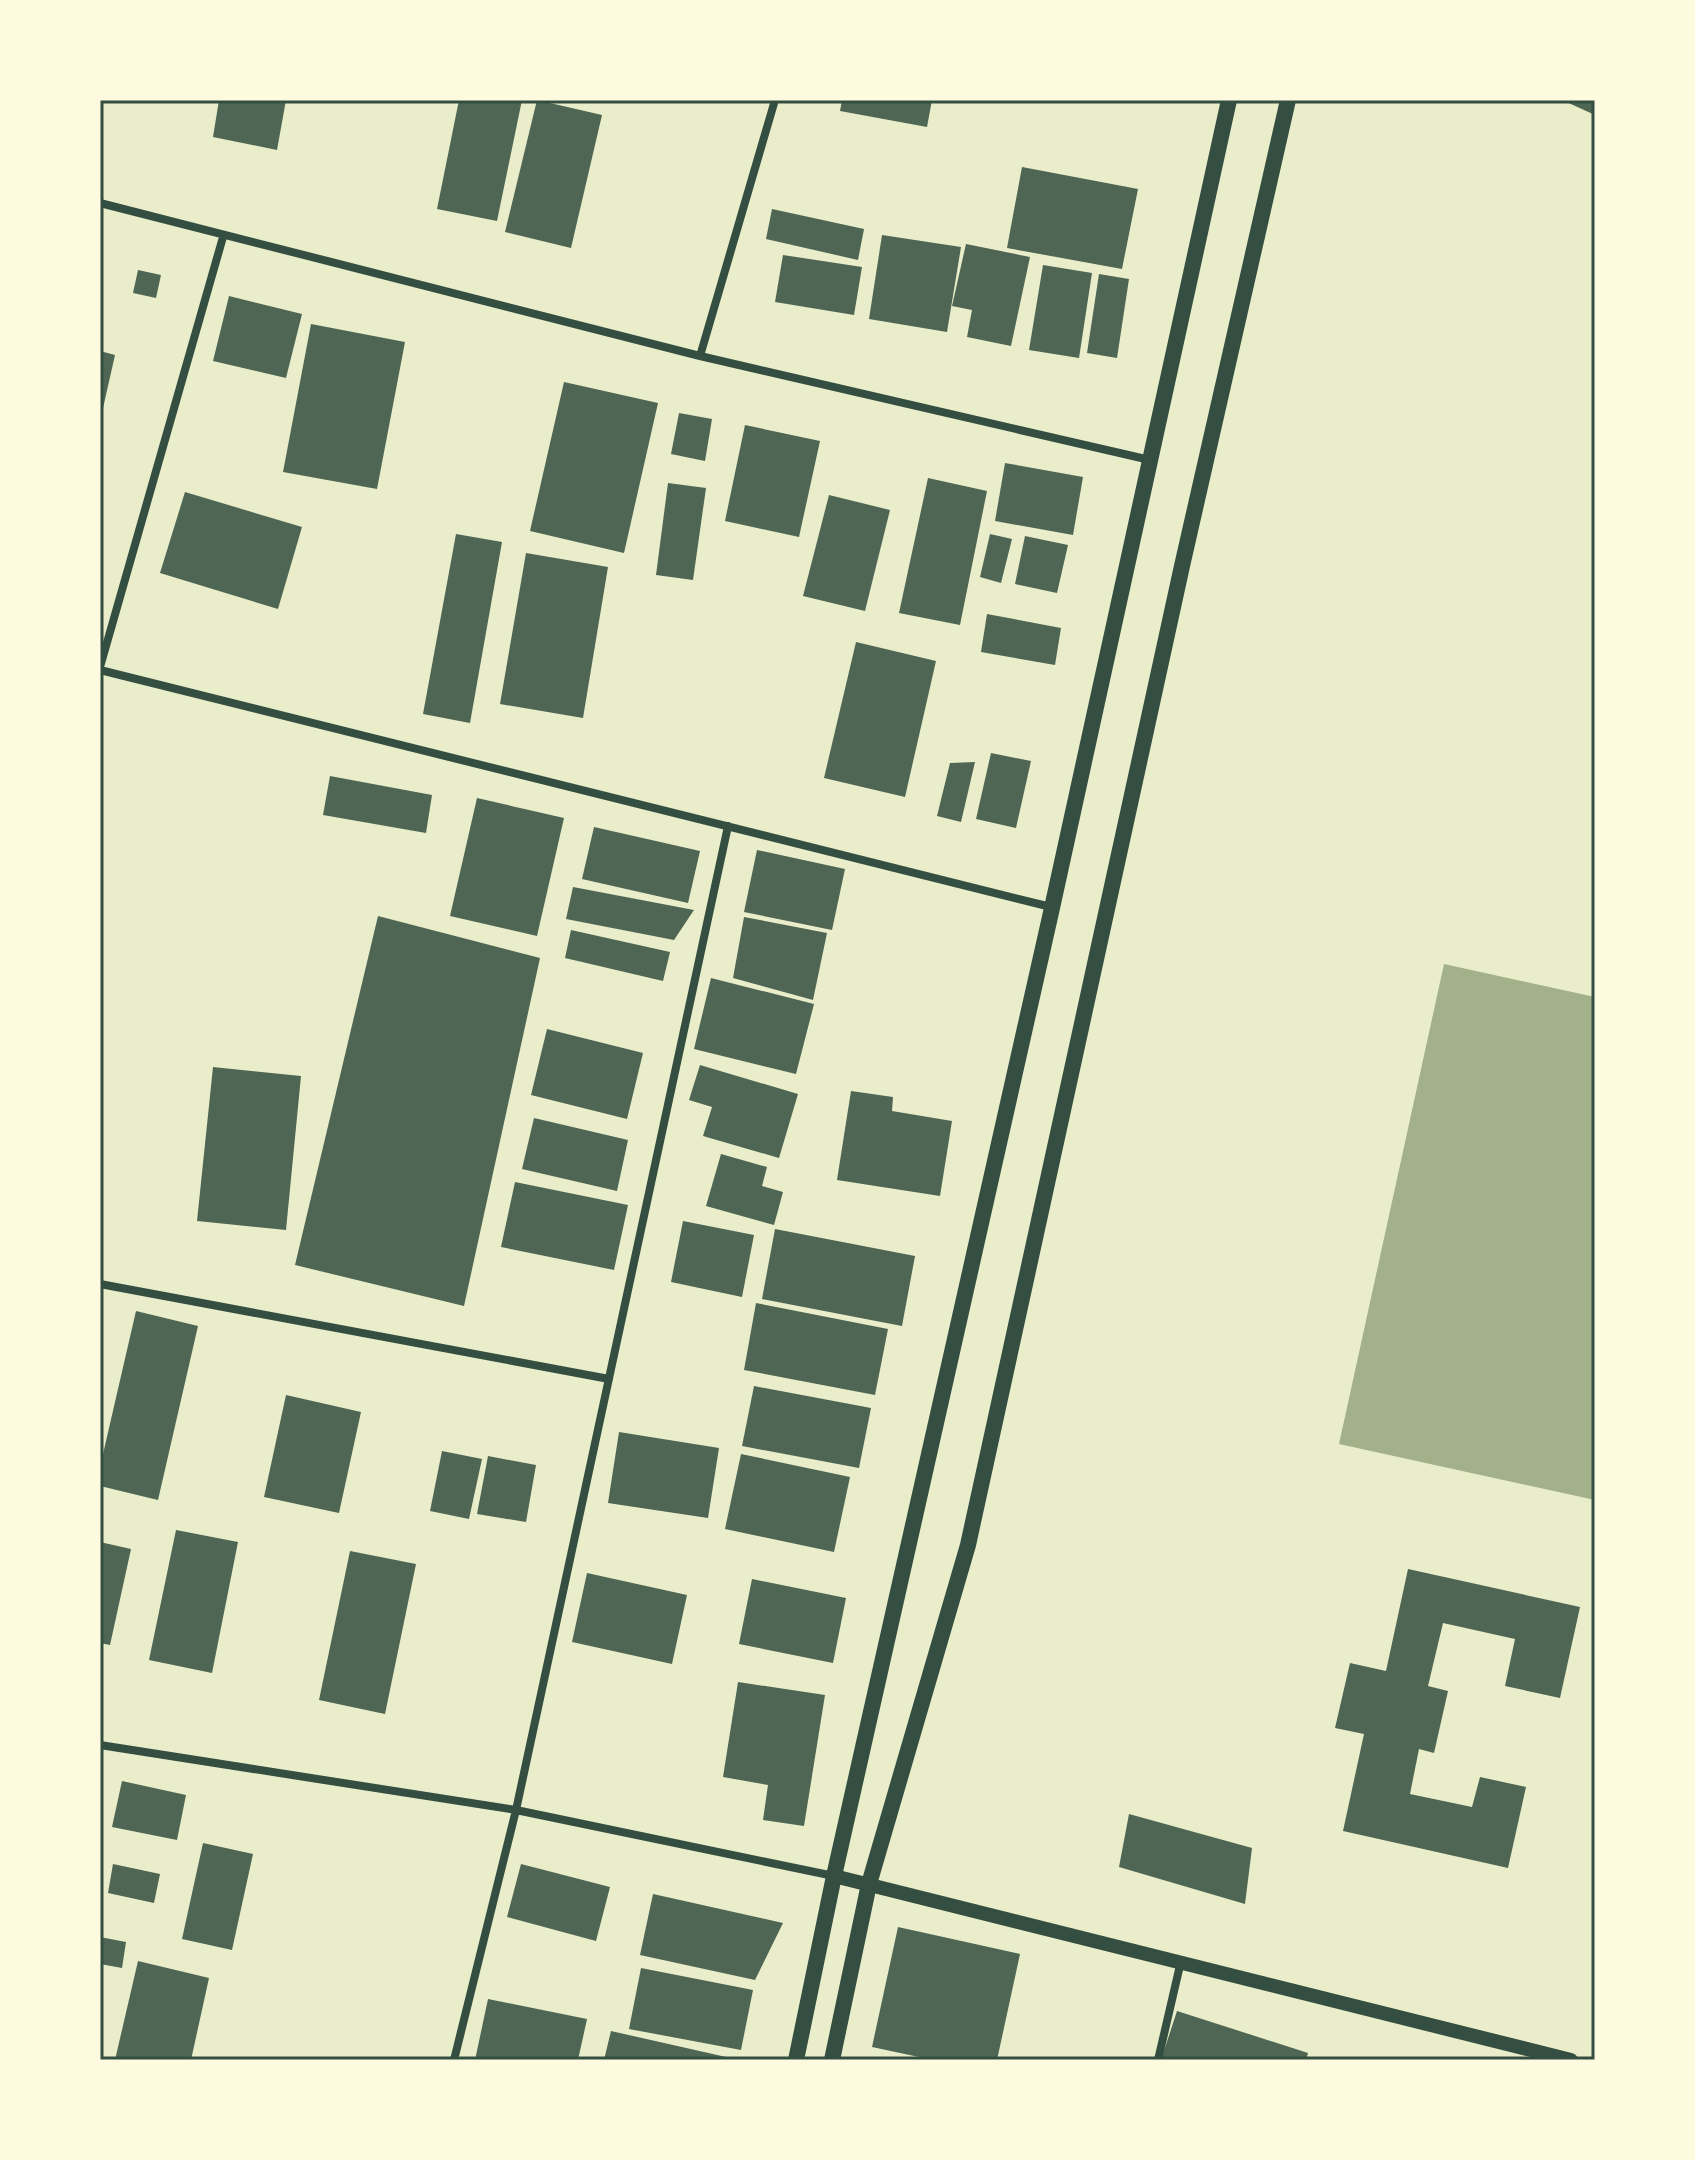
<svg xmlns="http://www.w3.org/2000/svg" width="1695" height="2160" viewBox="0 0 1695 2160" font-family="'Golos Text',sans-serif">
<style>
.water{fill:#a3b18a}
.building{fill:#4f6655}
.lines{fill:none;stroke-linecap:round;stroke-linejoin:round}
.minor{stroke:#344e41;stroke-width:8}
.tertiary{stroke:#344e41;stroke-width:14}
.secondary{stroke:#344e41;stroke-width:16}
.neatline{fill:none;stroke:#344e41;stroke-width:3}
</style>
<rect width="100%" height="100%" fill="#e9edc9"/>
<!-- water -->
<path class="water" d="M1444,964L1595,997V1500L1339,1444Z"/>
<!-- building -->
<path class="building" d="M219,100H286L277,150L213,137Z
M459,100H522L497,221L437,209Z
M537,100L602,115L571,248L505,232Z
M842,100H932L927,127L840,111Z
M1562,100H1595V115Z
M1022,167L1138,189L1122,269L1007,248Z
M772,209L864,229L858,260L766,239Z
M882,235L961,247L947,332L869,319Z
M966,244L1030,257L1011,346L967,337L972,310L952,306Z
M783,255L862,267L854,315L775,302Z
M1043,265L1092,273L1079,358L1029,350Z
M138,270L161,275L156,298L133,293Z
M1099,274L1129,279L1117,358L1087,353Z
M229,296L302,314L286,378L213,361Z
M311,324L405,342L377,489L283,472Z
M100,351L115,355L101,417H100Z
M564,382L658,403L624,553L530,531Z
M679,413L712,419L705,461L671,454Z
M745,425L820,441L799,537L725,521Z
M1005,463L1083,477L1073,535L995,521Z
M928,478L987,491L960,625L899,613Z
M668,483L706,488L693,580L656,575Z
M185,492L302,527L278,609L160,573Z
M829,495L890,510L865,611L803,596Z
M456,534L502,542L470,723L423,714Z
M990,534L1012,539L1001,583L980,577Z
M1025,536L1068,545L1057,593L1015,584Z
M526,553L608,567L583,718L500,704Z
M987,614L1061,628L1055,665L981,652Z
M856,642L936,661L905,797L824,778Z
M991,753L1031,761L1016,828L976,819Z
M975,762L961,822L937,816L950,763Z
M330,776L432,795L426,833L323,815Z
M477,798L564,818L537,936L450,916Z
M594,827L700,851L688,903L582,879Z
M757,850L845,869L832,930L744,912Z
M573,887L694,910L674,940L566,919Z
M378,916L540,958L464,1306L295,1265Z
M744,917L827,933L813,1000L733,978Z
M571,930L670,952L663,981L565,958Z
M711,978L814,1004L796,1074L694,1049Z
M547,1029L643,1053L627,1119L531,1095Z
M700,1065L798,1094L779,1158L703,1136L712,1107L689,1100Z
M213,1067L301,1076L286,1230L197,1221Z
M851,1091L893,1097L892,1111L952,1121L940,1196L837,1180Z
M534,1118L628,1140L617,1191L522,1169Z
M721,1154L767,1167L762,1186L783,1192L774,1225L706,1206Z
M515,1182L628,1205L614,1270L501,1247Z
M683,1221L754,1235L742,1297L671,1282Z
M775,1229L915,1256L902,1326L762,1299Z
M756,1303L888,1329L875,1395L744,1370Z
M136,1311L198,1326L158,1500L100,1486V1467Z
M754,1386L871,1408L859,1468L742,1446Z
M286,1395L361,1412L339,1513L264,1497Z
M619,1432L719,1448L708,1518L608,1503Z
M442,1451L482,1459L469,1519L430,1511Z
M741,1454L850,1477L834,1552L725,1529Z
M488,1456L536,1465L526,1522L477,1514Z
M176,1530L238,1542L212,1673L149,1660Z
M100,1542L131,1549L110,1645L100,1643Z
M350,1551L416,1564L385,1714L319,1700Z
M1408,1569L1580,1607L1560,1698L1505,1686L1515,1639L1443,1623L1428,1686L1448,1691L1434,1753L1419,1749L1410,1794L1472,1807L1480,1777L1526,1787L1508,1868L1343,1831L1364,1734L1335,1728L1350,1663L1386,1671Z
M587,1573L687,1595L672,1664L572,1642Z
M752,1579L846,1598L833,1663L739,1644Z
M738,1682L825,1695L804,1826L763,1820L768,1785L723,1777Z
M122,1781L186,1795L177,1840L112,1827Z
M1129,1814L1252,1848L1245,1904L1119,1867Z
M203,1843L253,1854L232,1950L182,1939Z
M113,1864L160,1874L154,1903L108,1893Z
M521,1864L610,1887L596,1941L507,1917Z
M653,1894L783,1923L755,1980L640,1955Z
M898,1927L1020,1954L997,2060H933L872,2047Z
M100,1937L126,1942L122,1968L100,1964Z
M138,1961L209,1978L191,2060H115Z
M641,1968L753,1990L741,2050L629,2029Z
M488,1999L587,2019L578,2060H475Z
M1177,2011L1308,2053L1306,2060H1161Z
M611,2031L735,2059V2060H604Z"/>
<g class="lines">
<!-- minor -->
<path class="minor" d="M100,203L700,356L1150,460
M700,356L775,100
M100,667L223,237
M100,670L1051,907
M100,1284L609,1379
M100,1745L516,1810L834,1876
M454,2060L516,1810L728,826
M1158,2060L1181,1961"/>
<!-- tertiary -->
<path class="tertiary" d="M834,1876L1571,2060"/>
<!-- secondary -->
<path class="secondary" d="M796,2060L834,1876L1052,908L1229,100
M832,2060L869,1884L968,1545L1182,566L1288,100"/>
</g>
<!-- border -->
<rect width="1695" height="2160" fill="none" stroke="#fefae0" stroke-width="204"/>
<rect x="102" y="102" width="1491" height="1956" class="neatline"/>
</svg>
